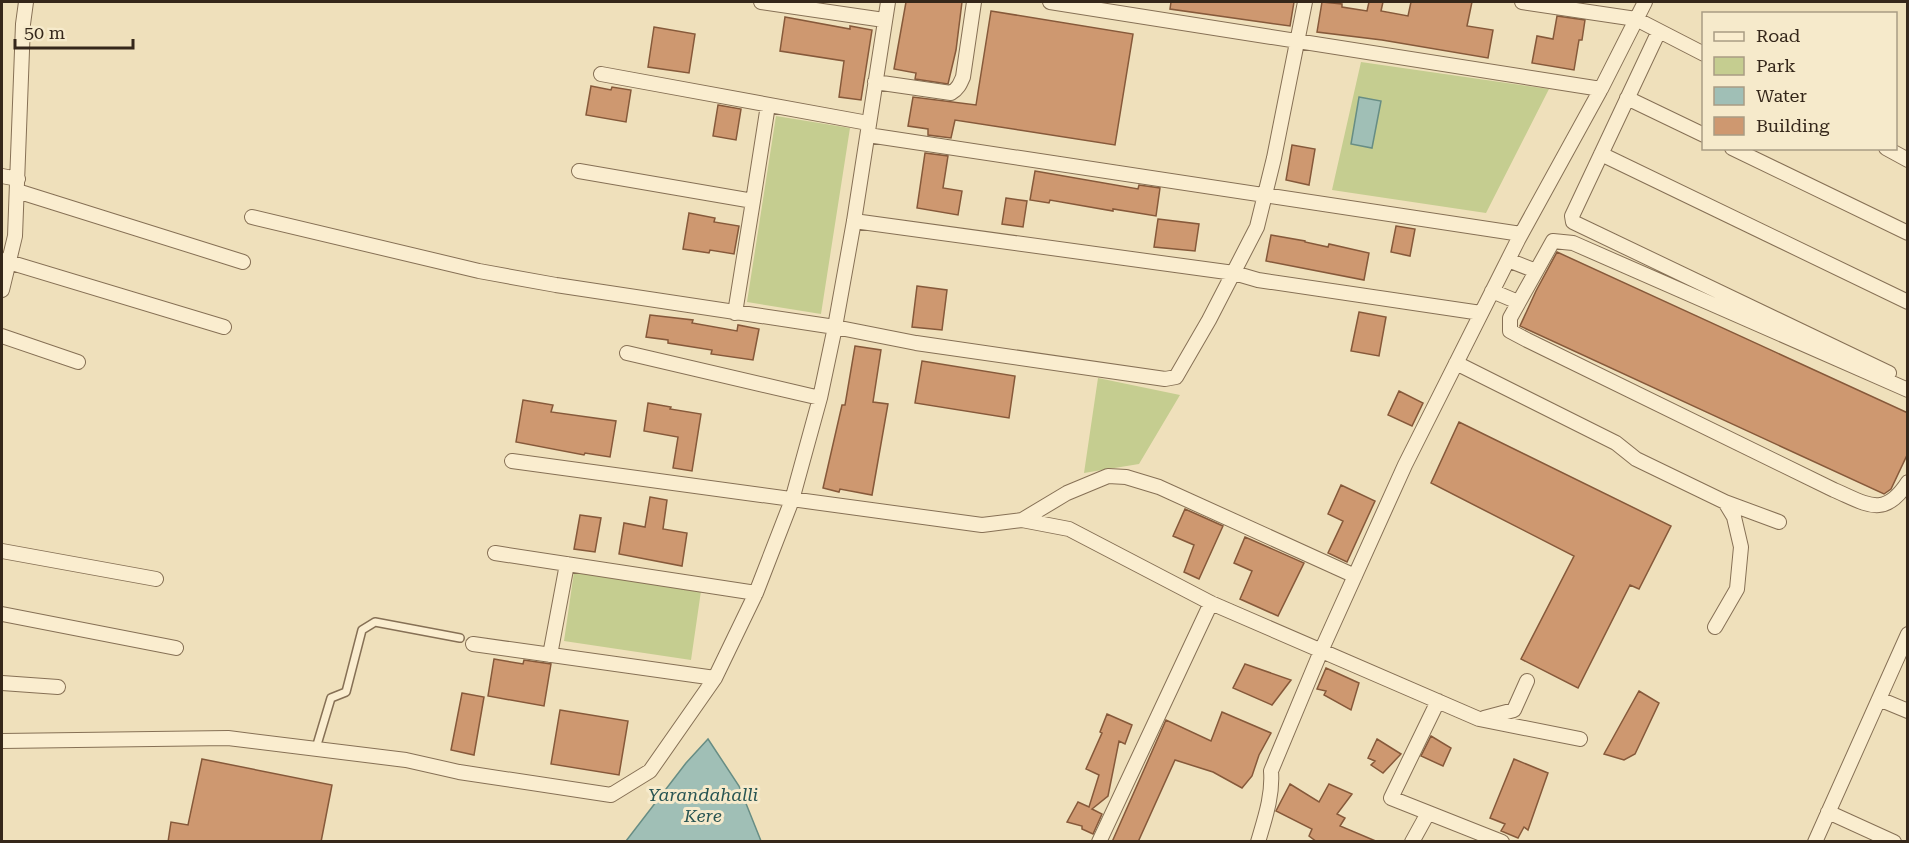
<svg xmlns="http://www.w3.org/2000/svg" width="1909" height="843" viewBox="0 0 1909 843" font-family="'Roboto Serif',serif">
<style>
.green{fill:#c5cd90}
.water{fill:#a0bfb6;stroke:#678d84;stroke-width:1.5}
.building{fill:#ce9870;stroke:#86593a;stroke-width:1.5}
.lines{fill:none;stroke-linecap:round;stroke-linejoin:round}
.service-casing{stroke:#867055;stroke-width:10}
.minor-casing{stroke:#867055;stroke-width:16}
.service{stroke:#faedcf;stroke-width:7}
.minor{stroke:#faedcf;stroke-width:14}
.labels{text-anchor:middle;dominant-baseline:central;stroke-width:6;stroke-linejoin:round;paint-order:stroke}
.water-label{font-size:18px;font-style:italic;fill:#295553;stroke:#f6eacb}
</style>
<rect width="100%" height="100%" fill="#efe0bb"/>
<!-- green -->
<path class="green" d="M1361,62L1549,89L1486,213L1332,190Z
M776,116L850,128L821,314L747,302Z
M1098,378L1180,395L1139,464L1084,473Z
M574,572L701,591L691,660L564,641Z"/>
<!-- water -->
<path class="water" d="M1359,97L1381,101L1372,148L1351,144Z
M708,739L739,786L761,841H626L686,763Z"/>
<!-- building -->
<path class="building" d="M906,2H962L956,50L948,84L915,79L916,73L894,69Z
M1171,2H1294L1290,26L1170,9Z
M1322,2L1342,4V7L1367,11L1369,2H1383L1381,11L1408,16L1411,2H1472L1467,26L1493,30L1488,58L1382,40L1317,32Z
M991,11L1133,34L1115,145L955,120L951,138L928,135V129L908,126L913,97L976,105Z
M1557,16L1585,20L1582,40H1579L1574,70L1532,63L1537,36L1553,39Z
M785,17L850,29V26L872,30L861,100L839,97L844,61L780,51Z
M654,27L695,34L689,73L648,67Z
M591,86L611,90L612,87L631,90L626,122L586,115Z
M718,105L741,109L736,140L713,136Z
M1292,145L1315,149L1309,185L1286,180Z
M925,153L948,156L943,188L962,191L958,215L917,208Z
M1035,171L1138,189L1139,185L1160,188L1156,216L1113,209V211L1050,200L1049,203L1030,200Z
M1006,198L1027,201L1023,227L1002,224Z
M689,213L715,218L714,222L739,226L734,254L710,250L709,253L683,249Z
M1158,219L1199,224L1195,251L1154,247Z
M1396,226L1415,229L1410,256L1391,252Z
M1271,235L1305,241V242L1328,247L1329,244L1369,253L1364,280L1266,261Z
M1557,252L1908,413V453L1891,489L1884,494L1520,326L1536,291Z
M917,286L947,290L942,330L912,327Z
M1359,312L1386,317L1379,356L1351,351Z
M650,315L693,320L692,323L737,331L738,325L759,329L753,360L711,354L712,350L668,343V340L646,337Z
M855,346L881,350L873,402L888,404L872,495L840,489L839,492L823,488L842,405H845Z
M922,361L1015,376L1009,418L915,403Z
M1399,391L1423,403L1412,426L1388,415Z
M523,400L553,405L551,412L616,421L610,457L585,453L584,455L516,442Z
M648,403L671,407L670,409L701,414L692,471L673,468L678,437L644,431Z
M1459,422L1671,526L1639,589L1630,585L1578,688L1521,659L1574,556L1431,483Z
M1341,485L1375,501L1347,562L1328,553L1343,521L1328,514Z
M650,497L667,500L663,529L687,533L682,566L619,554L624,523L645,527Z
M1185,509L1223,526L1199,579L1184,572L1194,545L1173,536Z
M580,515L601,518L595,552L574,549Z
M1245,537L1304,563L1278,616L1240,599L1252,571L1234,563Z
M494,659L523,664L524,660L551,664L544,706L488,696Z
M1245,664L1291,680L1272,705L1233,688Z
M1326,668L1359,683L1351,710L1324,695L1326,691L1317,689Z
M1639,691L1659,703L1635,754L1624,760L1604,754Z
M462,693L484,697L474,755L451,750Z
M560,710L628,721L619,775L551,764Z
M1222,712L1271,733L1259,755L1252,776L1242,788L1213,772L1175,760L1138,842H1112L1166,720L1211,741Z
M1107,714L1132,725L1125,744L1119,741L1108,796L1092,809L1102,814L1093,834L1082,829V826L1067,822L1078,802L1089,807L1099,775L1086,769L1102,733L1100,732Z
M1431,736L1451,748L1443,766L1421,756Z
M1377,739L1401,754L1383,773L1371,765L1375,761L1368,758Z
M202,759L332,785L321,842H168L171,822L188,825Z
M1514,759L1548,773L1528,830L1524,827L1518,838L1501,831L1505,824L1490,818Z
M1290,784L1319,802L1329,784L1352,794L1337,814L1345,818L1340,826L1378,842H1317L1309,836L1312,829L1276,811Z"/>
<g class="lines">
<!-- service casing -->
<g class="service-casing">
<path id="service" d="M316,748L331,698L346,692L362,630L375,622L460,638"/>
</g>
<!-- minor casing -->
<g class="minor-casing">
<path id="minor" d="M761,2L884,20
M1050,2L1601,89
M1522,2L1636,19L1704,54
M1659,31L1572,216L1573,222L1889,373
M601,74L868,123
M875,82L951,93C958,89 960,84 963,77L974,2
M1627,98L1704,135
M868,135L1521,234
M1732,148L1908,233
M1886,148L1908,160
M1601,154L1908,302
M579,171L753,201L768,105
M2,176L18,179
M17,191L243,262
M252,217L479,271L556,285L835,327L916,343L1165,379L1176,377L1209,320L1257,227L1274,158L1305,2
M854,221L1234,273L1258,280L1481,313
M2,260L224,327
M1508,260L1536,271
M2,290L15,236L23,24L26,2
M1492,291L1518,302
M735,313L753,201
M2,336L78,362
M627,353L820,398
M1456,363L1616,443L1636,459L1725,502L1734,517L1741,547L1737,589L1715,627
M1908,390L1573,243L1553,241L1510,318V331L1527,340L1834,490C1867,504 1884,519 1908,482
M512,461L982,525L1022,520L1069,529L1211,603L1479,719L1580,739
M1725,502L1779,522
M1022,520L1067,493L1108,476L1126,477L1159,487L1355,576
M2,551L156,579
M495,553L756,593
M2,614L176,648
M473,644L715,678
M550,655L567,564
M2,683L58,687
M1879,699L1908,711
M1438,701L1391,798L1502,842
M1484,718L1514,710L1527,681
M2,741L228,738L406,760L459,772L611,795L650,771L715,678L756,593L792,500L820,398L835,327L854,221L888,2
M1828,812L1894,842
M1099,842L1211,603
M1258,842C1265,818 1273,795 1271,771L1321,651L1405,465L1518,240L1601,89L1645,2
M1412,842L1428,813
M1815,842L1908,634"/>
</g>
<!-- service -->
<use href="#service" class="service"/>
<!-- minor -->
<use href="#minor" class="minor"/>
</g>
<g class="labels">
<!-- water labels -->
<g class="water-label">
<text x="703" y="794">Yarandahalli<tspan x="703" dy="21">Kere</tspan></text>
</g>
</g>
<!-- border -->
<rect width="1909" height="843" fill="none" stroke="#35271a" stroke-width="6"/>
<!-- legend -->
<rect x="1702" y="12" width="195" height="138" fill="#f6eacb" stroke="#a99c84" stroke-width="1.5"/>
<rect x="1714" y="32" width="30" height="9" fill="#faedcf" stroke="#a99c84" stroke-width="1.5"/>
<text x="1756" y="42" font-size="18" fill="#35271a">Road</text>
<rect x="1714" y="57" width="30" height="18" fill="#c5cd90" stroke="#a99c84" stroke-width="1.5"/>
<text x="1756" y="72" font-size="18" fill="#35271a">Park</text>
<rect x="1714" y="87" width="30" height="18" fill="#a0bfb6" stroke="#a99c84" stroke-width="1.5"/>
<text x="1756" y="102" font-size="18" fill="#35271a">Water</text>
<rect x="1714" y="117" width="30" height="18" fill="#ce9870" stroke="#a99c84" stroke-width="1.5"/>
<text x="1756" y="132" font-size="18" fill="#35271a">Building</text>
<!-- scale -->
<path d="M15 39v9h118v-9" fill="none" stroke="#35271a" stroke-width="3"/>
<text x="24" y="39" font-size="18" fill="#35271a" stroke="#f6eacb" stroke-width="4.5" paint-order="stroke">50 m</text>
</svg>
